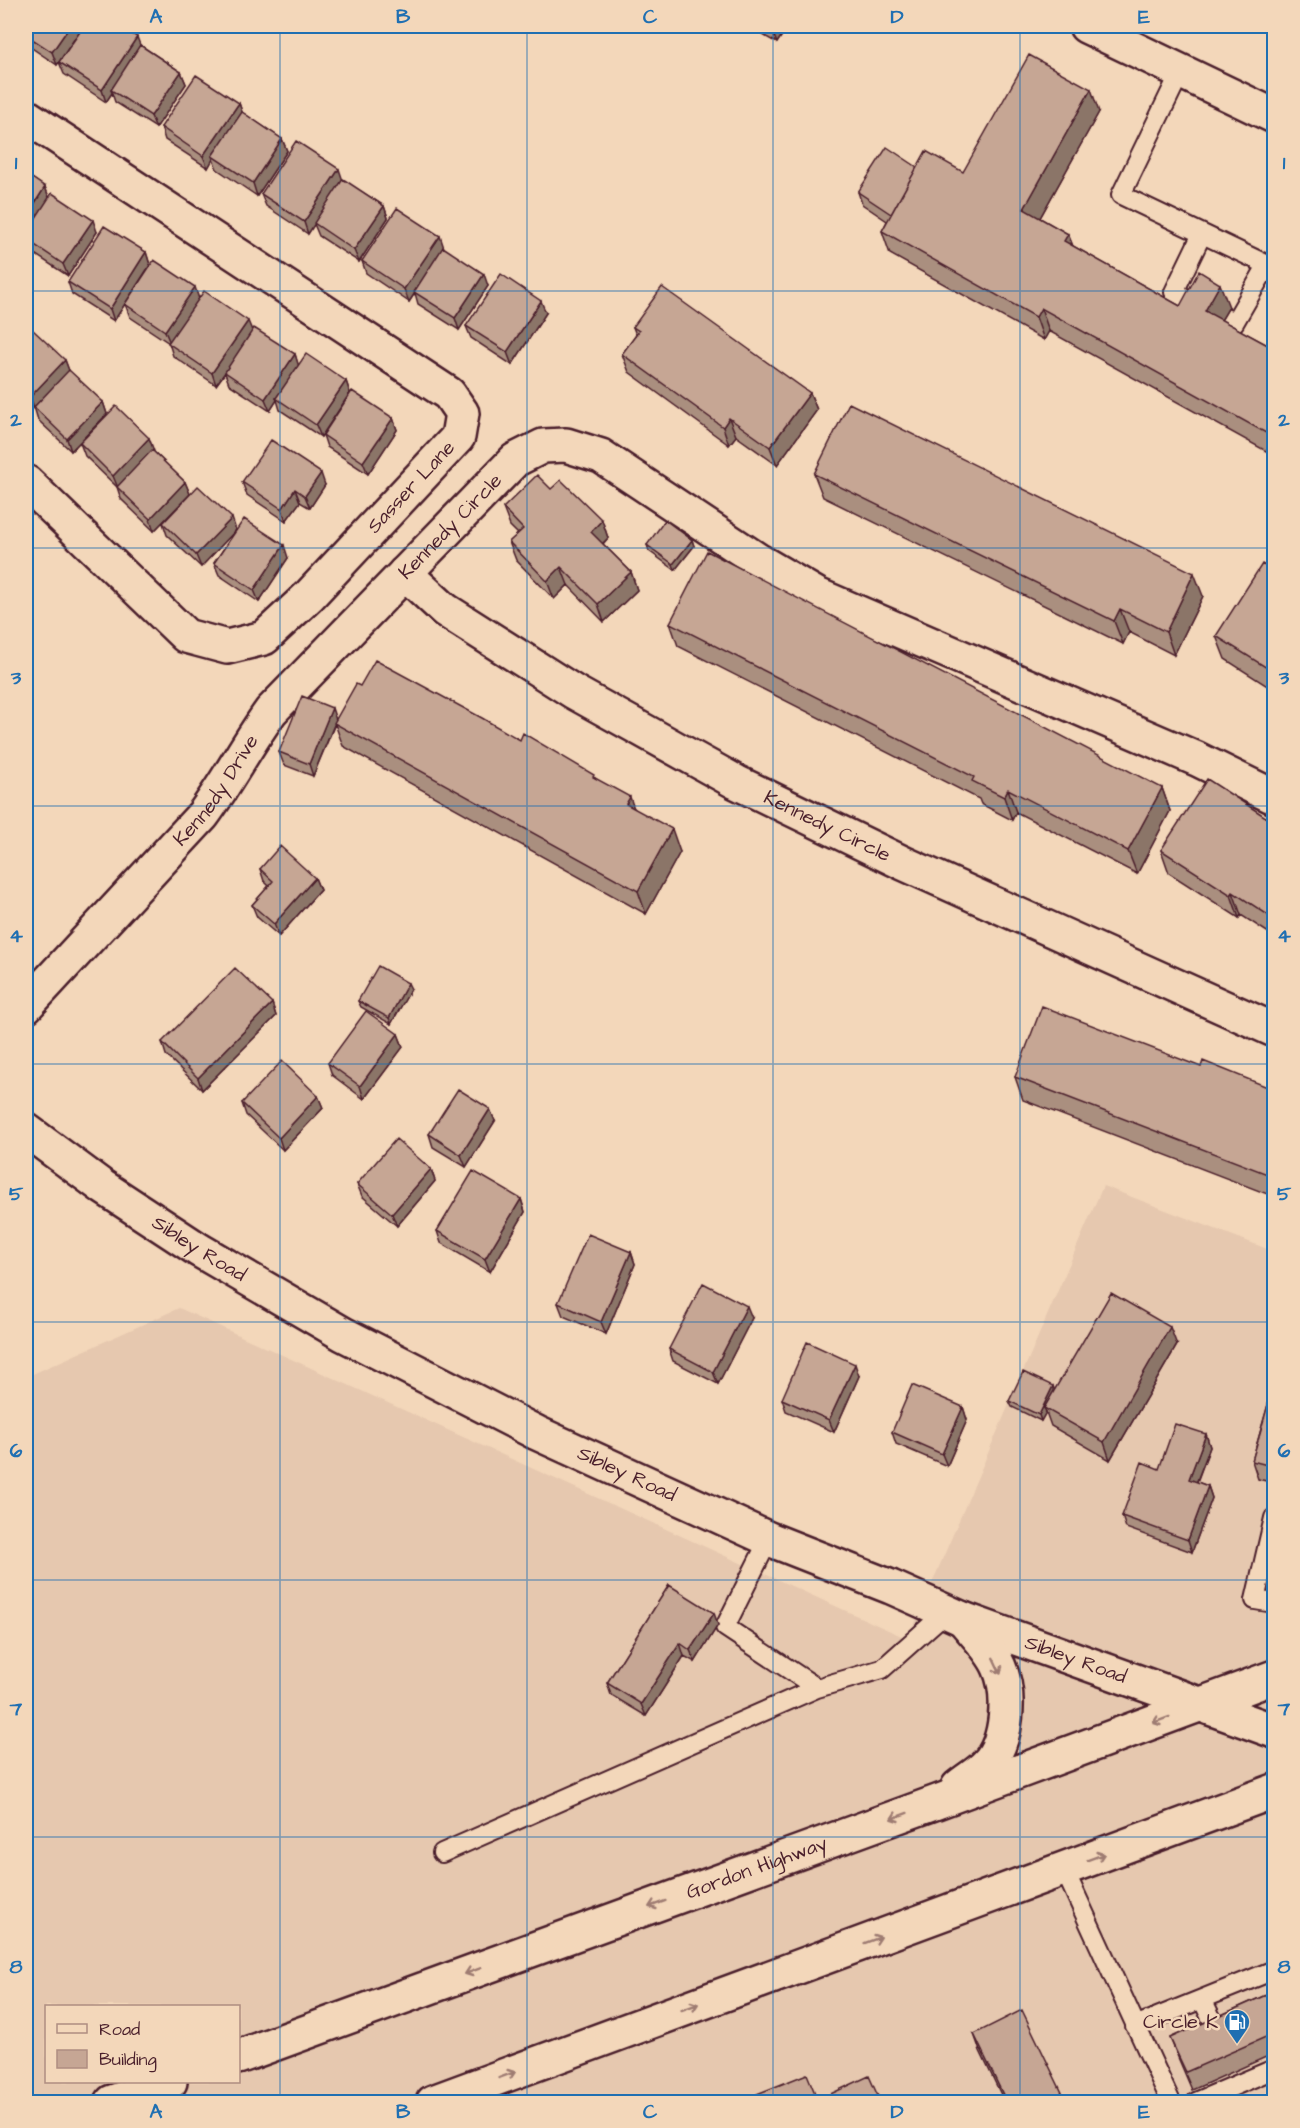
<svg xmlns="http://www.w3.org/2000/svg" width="1300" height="2128" viewBox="0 0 1300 2128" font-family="'Architects Daughter',sans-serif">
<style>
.built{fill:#e6c8af;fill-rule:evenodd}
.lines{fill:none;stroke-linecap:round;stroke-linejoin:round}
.lane-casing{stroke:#4a1f2b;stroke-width:22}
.street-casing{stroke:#4a1f2b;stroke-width:38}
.secondary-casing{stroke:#4a1f2b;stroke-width:38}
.highway-casing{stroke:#4a1f2b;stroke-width:38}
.lane{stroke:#f3d7ba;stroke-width:18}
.street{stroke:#f3d7ba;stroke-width:33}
.secondary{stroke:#f3d7ba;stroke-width:33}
.highway{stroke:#f3d7ba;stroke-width:33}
.wall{fill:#aa8f7f;stroke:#4a1f2b;stroke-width:1.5}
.shaded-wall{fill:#8b7468;stroke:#4a1f2b;stroke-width:1.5}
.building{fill:#c6a694;stroke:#4a1f2b;stroke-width:1.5}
.oneway{stroke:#9e7b72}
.grid{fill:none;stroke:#1f6fb2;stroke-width:1.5;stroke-opacity:0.55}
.labels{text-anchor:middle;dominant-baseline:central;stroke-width:5;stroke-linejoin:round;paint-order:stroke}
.street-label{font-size:20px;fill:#4a1f2b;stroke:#f3d7ba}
.poi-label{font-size:20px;fill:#4a1f2b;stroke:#f3d7ba;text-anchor:end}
.neatline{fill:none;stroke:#1f6fb2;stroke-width:2}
.grid-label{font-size:20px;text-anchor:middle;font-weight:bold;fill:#1f6fb2}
</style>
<rect width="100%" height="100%" fill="#f3d7ba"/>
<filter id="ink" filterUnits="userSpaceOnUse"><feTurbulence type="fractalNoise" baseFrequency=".0167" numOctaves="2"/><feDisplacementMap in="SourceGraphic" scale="12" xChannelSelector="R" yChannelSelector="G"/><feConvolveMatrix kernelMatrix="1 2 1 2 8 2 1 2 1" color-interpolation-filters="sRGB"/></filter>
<g filter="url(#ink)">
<!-- built -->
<path class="built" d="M1103,1186L1270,1250L1274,1247V2102H26V1377L179,1308L908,1639ZM46,2006H238V2082H46Z"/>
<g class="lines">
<!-- lane casing -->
<g class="lane-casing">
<path id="lane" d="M1181,71L1121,195L1274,268
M1201,306L1174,292L1202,234
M1223,317L1234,323L1268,264
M1274,1518L1255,1600L1274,1603
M769,1539L725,1627L817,1688
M442,1853L817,1688L882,1669L946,1612
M1064,1869L1171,2102
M1202,1999L1220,2036
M1135,2026L1274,1970
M1196,2102L1274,2069"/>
</g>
<!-- street casing -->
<g class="street-casing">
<g id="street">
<path d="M1086,26L1274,116"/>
<path d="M26,116L449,394L462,413L458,437L309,596L264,638L227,647L186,636L26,482"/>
<path id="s1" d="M405,573L445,610L574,692L736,782L903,863L1274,1030"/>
<path id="s2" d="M26,1006L203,815C228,781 247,744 271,711L515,460L543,446L566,445L601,456L759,561L817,595L1197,759L1274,797"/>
</g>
</g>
<!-- secondary casing -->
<g class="secondary-casing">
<g id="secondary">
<path id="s3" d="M26,1130L103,1187L199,1250L343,1334L537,1433L769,1539L891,1587L963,1619L1274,1731"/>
</g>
</g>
<!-- highway casing -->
<g class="highway-casing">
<g id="highway">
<path d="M958,1787C967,1779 979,1773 987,1764C1008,1742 1011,1694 999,1667C991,1649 975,1634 963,1619"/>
<path id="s4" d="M238,2057L937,1802L1274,1677"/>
<path d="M112,2102L170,2082"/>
<path d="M433,2102L1274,1791"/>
</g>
</g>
<!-- lane -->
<use href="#lane" class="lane"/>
<!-- street -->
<use href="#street" class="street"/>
<!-- secondary -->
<use href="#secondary" class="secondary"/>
<!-- highway -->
<use href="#highway" class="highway"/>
</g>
<!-- wall -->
<path class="wall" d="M26,26H83L57,65L26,44Z
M747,26H788L777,43Z
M140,45L181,72L186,84L156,128L115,102L112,93L106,102L64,74L59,62Z
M239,103L242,112L282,139L287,151L257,196L217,169L213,159L208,168L165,140L161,127Z
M1099,112L1040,218L1068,234L1073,246L1180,306L1229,307L1221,320L1275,349V456L1049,331L1044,340L890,254L882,231L887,221L862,204L858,192L917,167L963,172Z
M26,174L45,187L49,197L97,232L68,276L27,249L26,245Z
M343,180L384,206L388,218L359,262L319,236L314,224L308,234L266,206L261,194Z
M146,252L150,265L114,321L72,294L68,282Z
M362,261L488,286L459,330L418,304L415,293L409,302L366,273Z
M199,299L252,332L295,354L298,365L346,381L350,393L321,437L280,410L277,400L270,411L229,384L225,373L216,385L173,356L169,343L130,317L125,304Z
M546,313L512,365L471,338L466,326Z
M633,327L810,393L817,410L777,465L736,436L729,445L629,372L622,354L636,335Z
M26,336L65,360L69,371L103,402L107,414L71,451L38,420L35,410L26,401Z
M393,418L397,430L368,474L327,447L323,435Z
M149,438L153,451L185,482L190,494L154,531L121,499L117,487L85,456L80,443Z
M814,474L1203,596L1174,655L1129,632L1123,644L823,497Z
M242,482L325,485L310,508L300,502L286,521L247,495Z
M551,489L602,520L608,538L603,544L631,572L637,590L604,622L568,585L554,599L516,560L509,542L518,534L510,526L503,508Z
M163,523L236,530L288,558L259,602L219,575L214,563L236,530L201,567L167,535Z
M692,540L694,546L675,570L649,551L647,545Z
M1275,572V691L1225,659L1216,636Z
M670,623L1162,788L1170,811L1137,874L1016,812L1012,820L981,804L979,799L678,646Z
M360,686L520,740L595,778L634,808L680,852L646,914L343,746L335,724L313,776L284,765L279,752L336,720Z
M1275,823V937L1241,915L1239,918L1169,873L1161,850Z
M260,869L315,878L320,890L279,936L257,917L252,905L269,886L264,881Z
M411,989L391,1024L361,1007L358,1001Z
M272,1003L276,1016L202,1090L166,1055L162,1042Z
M398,1034L403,1047L364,1099L332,1075L328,1063Z
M1201,1067L1275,1090V1197L1023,1100L1015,1077Z
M318,1096L323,1108L283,1150L246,1115L242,1103Z
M495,1121L466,1167L433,1147L429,1134Z
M431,1169L435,1181L397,1226L362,1196L357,1184Z
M521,1199L525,1212L490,1272L441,1243L437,1231Z
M631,1252L635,1264L606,1334L563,1316L558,1303Z
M752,1318L718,1384L673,1361L669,1349Z
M1177,1345L1110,1460L1051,1426L1046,1412L1041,1421L1012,1407L1009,1401L1053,1386L1054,1391Z
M859,1376L834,1432L786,1411L782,1399Z
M1275,1380V1483L1258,1479L1252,1461Z
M963,1407L967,1420L947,1466L896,1444L892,1432Z
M1206,1434L1210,1447L1197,1482L1208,1486L1212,1498L1192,1552L1126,1528L1122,1516L1159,1469Z
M669,1585L718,1625L695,1662L684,1656L646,1716L611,1695L607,1683Z
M1275,1991V2053L1192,2090L1177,2055L1170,2038Z
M974,2034L1067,2103H1005L980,2051Z"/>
<!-- shaded-wall -->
<path class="shaded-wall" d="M70,26H83L57,65L52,52Z
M776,26H788L777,43L772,31Z
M137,37L142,50L111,90L112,93L106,102L102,90Z
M181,72L186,84L156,128L151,116Z
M1091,89L1099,112L1032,232L1024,209Z
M239,103L243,115L212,156L213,159L208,168L203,156Z
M282,139L287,151L257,196L253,183Z
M339,169L343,181L308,234L304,222Z
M45,187L50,200L26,235V217Z
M384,206L388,218L359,262L354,250Z
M93,220L97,232L68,276L63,264Z
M1068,234L1077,257L1064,241Z
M440,236L444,248L409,302L404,289Z
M146,252L150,265L114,321L110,309Z
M484,274L488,286L459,330L455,318Z
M1220,284L1229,307L1213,334L1205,311Z
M195,287L199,299L170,343L165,331Z
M541,301L546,313L512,365L507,352Z
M1041,308L1049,331L1044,340L1036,317Z
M248,321L253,333L216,385L212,373Z
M295,354L299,367L276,398L277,400L270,411L265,399Z
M65,360L70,373L34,407L30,397Z
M346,381L350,393L321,437L316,425Z
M810,393L817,410L777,465L770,447Z
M103,402L107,414L71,451L67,439Z
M393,418L397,430L368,474L363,462Z
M729,418L736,436L729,445L723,427Z
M149,438L154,451L118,488L113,476Z
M321,473L325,485L310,508L305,496Z
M185,482L190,494L154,531L150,519Z
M295,489L300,502L286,521L282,509Z
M232,518L236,530L201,567L196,555Z
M602,520L608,538L597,549L591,532Z
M692,540L694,546L675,570L673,564Z
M284,545L288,558L259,602L254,590Z
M561,567L568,585L554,599L547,581Z
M631,572L637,590L604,622L598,604Z
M1194,573L1203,596L1174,655L1166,632Z
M1120,609L1129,632L1123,644L1114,621Z
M332,708L336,720L313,776L309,764Z
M1162,788L1170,811L1137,874L1128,851Z
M1008,789L1016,812L1012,820L1004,797Z
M630,797L638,820L626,804Z
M672,829L680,852L646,914L638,891Z
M315,878L320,890L279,936L274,924Z
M1233,892L1241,915L1239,918L1231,895Z
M1272,910L1275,918V934L1268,915Z
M408,983L411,989L391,1024L389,1018Z
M272,1003L276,1016L202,1090L198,1078Z
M398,1034L403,1047L364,1099L360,1086Z
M318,1096L323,1108L283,1150L279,1138Z
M490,1109L495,1121L466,1167L461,1155Z
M431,1169L435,1181L397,1226L392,1214Z
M521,1199L525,1212L490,1272L485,1259Z
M631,1252L635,1264L606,1334L601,1322Z
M747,1306L752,1318L718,1384L713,1372Z
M1170,1327L1177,1345L1110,1460L1104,1442Z
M855,1364L859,1376L834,1432L829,1420Z
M1053,1386L1055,1392L1044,1408L1046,1412L1041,1421L1039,1415Z
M963,1407L967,1420L947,1466L942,1454Z
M1206,1434L1210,1447L1193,1491L1189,1479Z
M1208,1486L1212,1498L1192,1552L1188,1540Z
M714,1613L718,1625L695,1662L690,1650Z
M680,1643L684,1656L646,1716L641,1704Z"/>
<!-- building -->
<path class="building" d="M26,26H70L52,52L26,35Z
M84,26H119L137,37L102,90L59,62Z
M763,26H776L772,31Z
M140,45L181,72L151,116L111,90Z
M1029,55L1091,89L1024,209L1068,234L1064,241L1180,306L1199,271L1220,284L1205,311L1275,349V438L1041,308L1036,317L882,231L926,151L963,172Z
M196,75L239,103L203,156L161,127Z
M242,112L282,139L253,183L212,156Z
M296,141L339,169L304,222L261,194Z
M887,147L917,167L891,214L858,192Z
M26,174L45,187L26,217Z
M343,179L384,206L354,250L314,223Z
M52,193L93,220L63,264L26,239V233Z
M397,208L440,236L404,289L362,261Z
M104,226L146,252L110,309L68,282Z
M443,247L484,274L455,318L414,292Z
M154,260L195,287L165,331L125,304Z
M501,274L541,301L507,352L466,326Z
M662,287L810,393L770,447L729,418L723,427L622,354L639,331L633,327Z
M204,291L248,321L212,373L168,343Z
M254,328L295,354L265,399L225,372Z
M32,329L65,360L30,397L26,393V336Z
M306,354L346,381L316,425L276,398Z
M69,370L103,402L67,439L34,407Z
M352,391L393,418L363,462L323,435Z
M849,403L1194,573L1166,632L1120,609L1114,621L814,474Z
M116,406L149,438L113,476L80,443Z
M271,440L321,473L305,496L295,489L282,509L242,482Z
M152,450L185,482L150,519L117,487Z
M537,475L551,489L561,480L602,520L591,532L631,572L598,604L561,567L547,581L509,542L523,529L503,508Z
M198,486L232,518L196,555L163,523Z
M244,519L284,545L254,590L214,563Z
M665,520L692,540L673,564L647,545Z
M707,551L1162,788L1128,851L1008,789L1004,797L972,781L974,777L670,623Z
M1262,564L1275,572V673L1216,636Z
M375,660L482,718L520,740L523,733L594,775L593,777L630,797L626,804L672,829L638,891L334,723L356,684L360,686Z
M302,696L332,708L309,764L279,752Z
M1207,779L1275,823V912L1272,910L1268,915L1233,892L1231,895L1161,850Z
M280,846L315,878L274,924L252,905L273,881L260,869Z
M378,966L408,983L389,1018L358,1001Z
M235,968L272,1003L198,1078L162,1042Z
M1042,1006L1201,1067L1203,1061L1275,1090V1177L1015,1077Z
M366,1011L398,1034L360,1086L328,1063Z
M282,1061L318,1096L279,1138L242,1103Z
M458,1089L490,1109L461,1155L429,1134Z
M396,1139L431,1169L392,1214L357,1184Z
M473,1171L521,1199L485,1259L437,1231Z
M588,1234L631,1252L601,1322L558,1303Z
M703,1283L747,1306L713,1372L669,1349Z
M1111,1293L1170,1327L1104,1442L1044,1408Z
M807,1342L855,1364L829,1420L782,1399Z
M1023,1372L1053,1386L1039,1415L1009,1401Z
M1275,1380V1467L1252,1461Z
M912,1385L963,1407L942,1454L892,1432Z
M1175,1424L1206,1434L1189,1479L1208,1486L1188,1540L1122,1516L1142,1462L1159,1469Z
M669,1585L714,1613L690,1650L680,1643L641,1704L607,1683Z
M1275,1991V2033L1186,2072L1170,2038Z
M1022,2010L1067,2103H1007L974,2034Z
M807,2074L819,2103H761L757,2094Z
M869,2076L881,2103H824L822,2098Z"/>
<!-- one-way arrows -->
<defs><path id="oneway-shaft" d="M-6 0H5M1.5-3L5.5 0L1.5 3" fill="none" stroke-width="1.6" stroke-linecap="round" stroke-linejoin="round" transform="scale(1.5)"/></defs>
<g class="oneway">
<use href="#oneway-shaft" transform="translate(997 1666) rotate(65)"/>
<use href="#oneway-shaft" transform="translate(1161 1720) rotate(160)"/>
<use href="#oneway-shaft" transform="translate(899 1816) rotate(160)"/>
<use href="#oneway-shaft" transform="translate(1096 1857) rotate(-20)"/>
<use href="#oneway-shaft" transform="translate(657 1904) rotate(160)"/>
<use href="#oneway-shaft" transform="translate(873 1940) rotate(-20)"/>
<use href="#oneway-shaft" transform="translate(473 1971) rotate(160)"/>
<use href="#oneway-shaft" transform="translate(690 2007) rotate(-20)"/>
<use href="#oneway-shaft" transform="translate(507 2075) rotate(-20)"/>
</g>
</g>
<!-- grid -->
<path class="grid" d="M280,26V2102M527,26V2102M773,26V2102M1020,26V2102M26,291H1274M26,548H1274M26,806H1274M26,1064H1274M26,1322H1274M26,1580H1274M26,1837H1274"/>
<!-- icons -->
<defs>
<g id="fuel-pin" transform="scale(1.35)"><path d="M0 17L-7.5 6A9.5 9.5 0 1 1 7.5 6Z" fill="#1f6fb2" stroke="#f3d7ba"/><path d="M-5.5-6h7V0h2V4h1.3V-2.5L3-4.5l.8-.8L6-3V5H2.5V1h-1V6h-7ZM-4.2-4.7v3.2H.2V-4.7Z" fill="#fff"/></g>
</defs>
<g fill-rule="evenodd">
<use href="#fuel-pin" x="1237" y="2022"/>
</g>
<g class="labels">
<!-- street labels -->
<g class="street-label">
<text transform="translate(411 487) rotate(-47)">Sasser Lane</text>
<text stroke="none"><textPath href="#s2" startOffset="642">Kennedy Circle</textPath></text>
<text stroke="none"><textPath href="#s2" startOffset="288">Kennedy Drive</textPath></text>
<text stroke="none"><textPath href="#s1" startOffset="494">Kennedy Circle</textPath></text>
<text stroke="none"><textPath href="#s3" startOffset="210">Sibley Road</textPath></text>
<text stroke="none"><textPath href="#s3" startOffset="694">Sibley Road</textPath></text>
<text stroke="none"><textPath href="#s3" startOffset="1180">Sibley Road</textPath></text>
<text stroke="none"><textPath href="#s4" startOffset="552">Gordon Highway</textPath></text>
</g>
<!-- poi labels -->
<g class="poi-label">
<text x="1218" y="2022">Circle K</text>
</g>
</g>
<!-- margin -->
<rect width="1300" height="2128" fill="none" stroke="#f3d7ba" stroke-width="66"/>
<!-- legend -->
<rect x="45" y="2005" width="195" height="78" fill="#f3d7ba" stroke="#af8d81" stroke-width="1.5"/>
<rect x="57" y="2024" width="30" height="9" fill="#f3d7ba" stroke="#af8d81" stroke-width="1.5"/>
<text x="99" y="2035" font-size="18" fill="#4a1f2b">Road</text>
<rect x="57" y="2050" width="30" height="18" fill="#c6a694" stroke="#af8d81" stroke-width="1.5"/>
<text x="99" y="2065" font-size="18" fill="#4a1f2b">Building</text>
<rect x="33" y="33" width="1234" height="2062" class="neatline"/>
<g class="grid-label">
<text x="156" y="23">A</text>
<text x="403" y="23">B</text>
<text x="650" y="23">C</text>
<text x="897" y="23">D</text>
<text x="1144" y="23">E</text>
<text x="16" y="169">1</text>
<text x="1284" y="169">1</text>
<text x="16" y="426">2</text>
<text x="1284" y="426">2</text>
<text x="16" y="684">3</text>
<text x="1284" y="684">3</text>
<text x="16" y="942">4</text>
<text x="1284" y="942">4</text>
<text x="16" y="1200">5</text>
<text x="1284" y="1200">5</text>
<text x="16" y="1457">6</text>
<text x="1284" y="1457">6</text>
<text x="16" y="1715">7</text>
<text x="1284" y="1715">7</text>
<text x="16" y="1973">8</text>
<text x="1284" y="1973">8</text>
<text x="156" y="2118">A</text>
<text x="403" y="2118">B</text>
<text x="650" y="2118">C</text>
<text x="897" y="2118">D</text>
<text x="1144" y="2118">E</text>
</g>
</svg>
